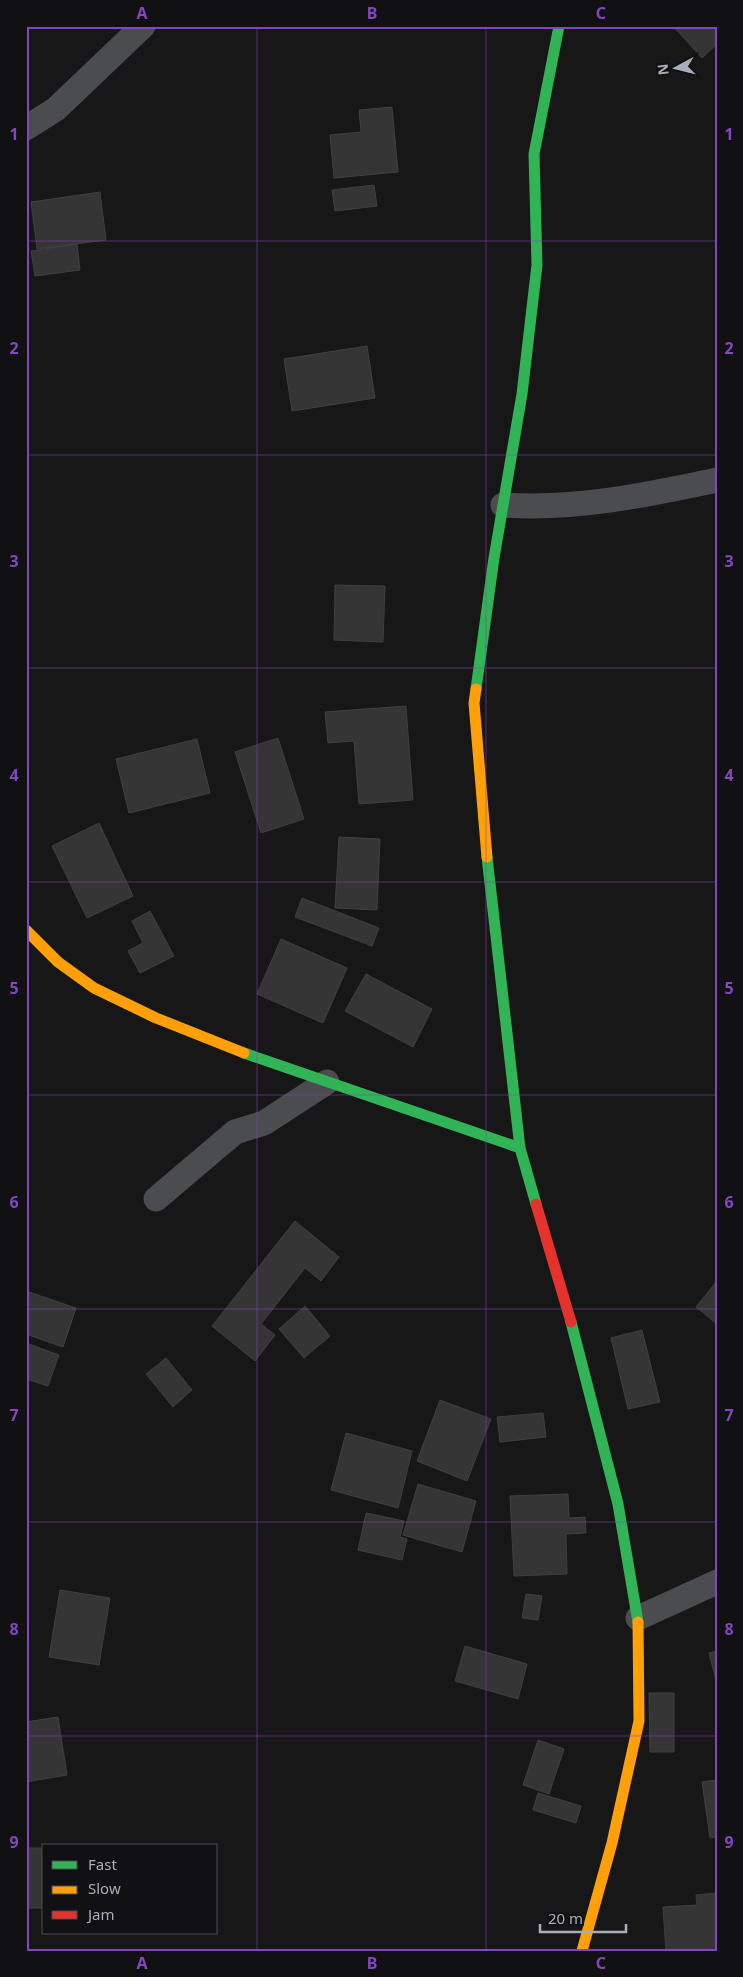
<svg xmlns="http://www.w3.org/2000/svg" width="743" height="1977" viewBox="0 0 743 1977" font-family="'Noto Sans',sans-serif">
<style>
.building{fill:#353536;stroke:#3f4043}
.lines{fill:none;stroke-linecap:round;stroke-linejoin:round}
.street{stroke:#4b4c50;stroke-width:25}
.fast{stroke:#30b455;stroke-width:11}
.slow{stroke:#ff9f0a;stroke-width:11}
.jam{stroke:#e5322d;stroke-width:11}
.grid{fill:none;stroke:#8446be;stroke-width:1;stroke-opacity:0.55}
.neatline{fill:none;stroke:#8446be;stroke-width:2}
.grid-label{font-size:16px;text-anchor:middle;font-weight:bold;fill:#8446be}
</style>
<rect width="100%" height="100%" fill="#171717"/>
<!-- building -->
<path class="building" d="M673,26H717V44L702,58Z
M392,107L398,172L334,178L330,135L361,132L359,110Z
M374,185L377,206L335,211L332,190Z
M100,192L106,240L37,249L31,202Z
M77,244L80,270L35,276L31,251Z
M367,346L375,398L292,411L284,359Z
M335,585L385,586L383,642L334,640Z
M406,706L413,800L359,804L354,741L328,743L325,712Z
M278,738L304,819L261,833L235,752Z
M197,739L210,793L129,813L116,759Z
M99,823L133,896L87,918L52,846Z
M339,837L380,839L377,910L335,908Z
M302,898L379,928L372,946L295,917Z
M150,911L174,956L140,973L128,951L143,943L132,921Z
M281,939L347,968L323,1023L257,994Z
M366,974L432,1009L413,1047L345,1011Z
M295,1221L339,1257L321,1281L305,1268L261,1324L275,1335L255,1361L212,1326Z
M717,1281V1324L696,1307Z
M26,1291L76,1308L63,1347L26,1334Z
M305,1306L330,1336L304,1358L279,1329Z
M642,1330L660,1402L628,1409L611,1338Z
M26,1343L59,1355L48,1386L26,1379Z
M166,1358L192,1390L173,1407L146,1374Z
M440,1400L491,1419L467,1481L417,1461Z
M543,1413L546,1437L500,1442L497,1417Z
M346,1433L412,1451L398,1508L331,1490Z
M418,1484L476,1501L462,1552L403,1535Z
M568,1494L569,1518L585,1517L586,1533L566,1534L567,1574L514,1576L510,1496Z
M366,1513L404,1521L400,1537L407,1539L402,1560L358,1550Z
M60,1590L110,1598L99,1665L49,1657Z
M526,1594L542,1596L538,1620L522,1618Z
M465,1646L527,1664L518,1699L455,1681Z
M717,1651V1684L709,1653Z
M649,1693H674V1752H650Z
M58,1717L67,1775L26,1782V1722Z
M538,1740L564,1749L549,1794L523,1785Z
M717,1780V1837L710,1838L702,1782Z
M538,1793L581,1806L576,1823L533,1810Z
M26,1848H44V1908H26Z
M717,1893V1951H666L663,1907L697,1905L696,1895Z"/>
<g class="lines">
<!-- street -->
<path class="street" d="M26,128L56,109L143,26
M503,505C576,510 646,495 717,480
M156,1199L235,1132L264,1123L327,1082
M638,1618L717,1582"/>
<!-- fast -->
<path class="fast" d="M476,689L494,558L522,394L537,265L534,154L559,26
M487,857L520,1148L536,1204
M244,1053L520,1148
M571,1322L618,1504L638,1622"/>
<!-- slow -->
<path class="slow" d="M476,689L474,703L487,857
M26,930L58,962L94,988L156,1018L244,1053
M582,1951L612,1843L639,1721L638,1622"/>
<!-- jam -->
<path class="jam" d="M536,1204L571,1322"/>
</g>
<!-- grid -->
<path class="grid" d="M257,26V1951M486,26V1951M26,241H717M26,455H717M26,668H717M26,882H717M26,1095H717M26,1309H717M26,1522H717M26,1736H717"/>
<!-- border -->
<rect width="743" height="1977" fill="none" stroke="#111113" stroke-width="55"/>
<!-- legend -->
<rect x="42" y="1844" width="175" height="90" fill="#111113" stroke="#4d4f55"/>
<rect x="52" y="1861" width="25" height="8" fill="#30b455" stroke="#4d4f55"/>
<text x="88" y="1870" font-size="15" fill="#a8adb8">Fast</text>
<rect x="52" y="1886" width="25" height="8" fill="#ff9f0a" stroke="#4d4f55"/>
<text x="88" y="1894" font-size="15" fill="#a8adb8">Slow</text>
<rect x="52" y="1911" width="25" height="8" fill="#e5322d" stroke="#4d4f55"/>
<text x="88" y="1920" font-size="15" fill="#a8adb8">Jam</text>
<!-- north arrow -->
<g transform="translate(676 68) rotate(263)" stroke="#111113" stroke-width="4" paint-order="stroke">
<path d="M0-4L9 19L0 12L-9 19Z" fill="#a8adb8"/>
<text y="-8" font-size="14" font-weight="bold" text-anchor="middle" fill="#a8adb8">N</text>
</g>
<!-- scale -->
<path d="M540 1924v8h86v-8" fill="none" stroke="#a8adb8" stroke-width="2.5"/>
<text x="548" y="1924" font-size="15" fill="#a8adb8" stroke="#111113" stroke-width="4" paint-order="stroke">20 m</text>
<rect x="28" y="28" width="688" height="1922" class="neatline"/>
<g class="grid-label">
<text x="142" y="19">A</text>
<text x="372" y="19">B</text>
<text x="601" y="19">C</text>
<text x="14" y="140">1</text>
<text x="729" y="140">1</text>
<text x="14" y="354">2</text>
<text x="729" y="354">2</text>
<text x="14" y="567">3</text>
<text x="729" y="567">3</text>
<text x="14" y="781">4</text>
<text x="729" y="781">4</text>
<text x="14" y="994">5</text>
<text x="729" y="994">5</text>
<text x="14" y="1208">6</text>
<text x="729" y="1208">6</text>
<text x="14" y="1421">7</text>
<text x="729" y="1421">7</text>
<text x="14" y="1635">8</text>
<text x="729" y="1635">8</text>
<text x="14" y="1848">9</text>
<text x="729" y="1848">9</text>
<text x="142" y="1969">A</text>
<text x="372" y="1969">B</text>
<text x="601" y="1969">C</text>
</g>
</svg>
